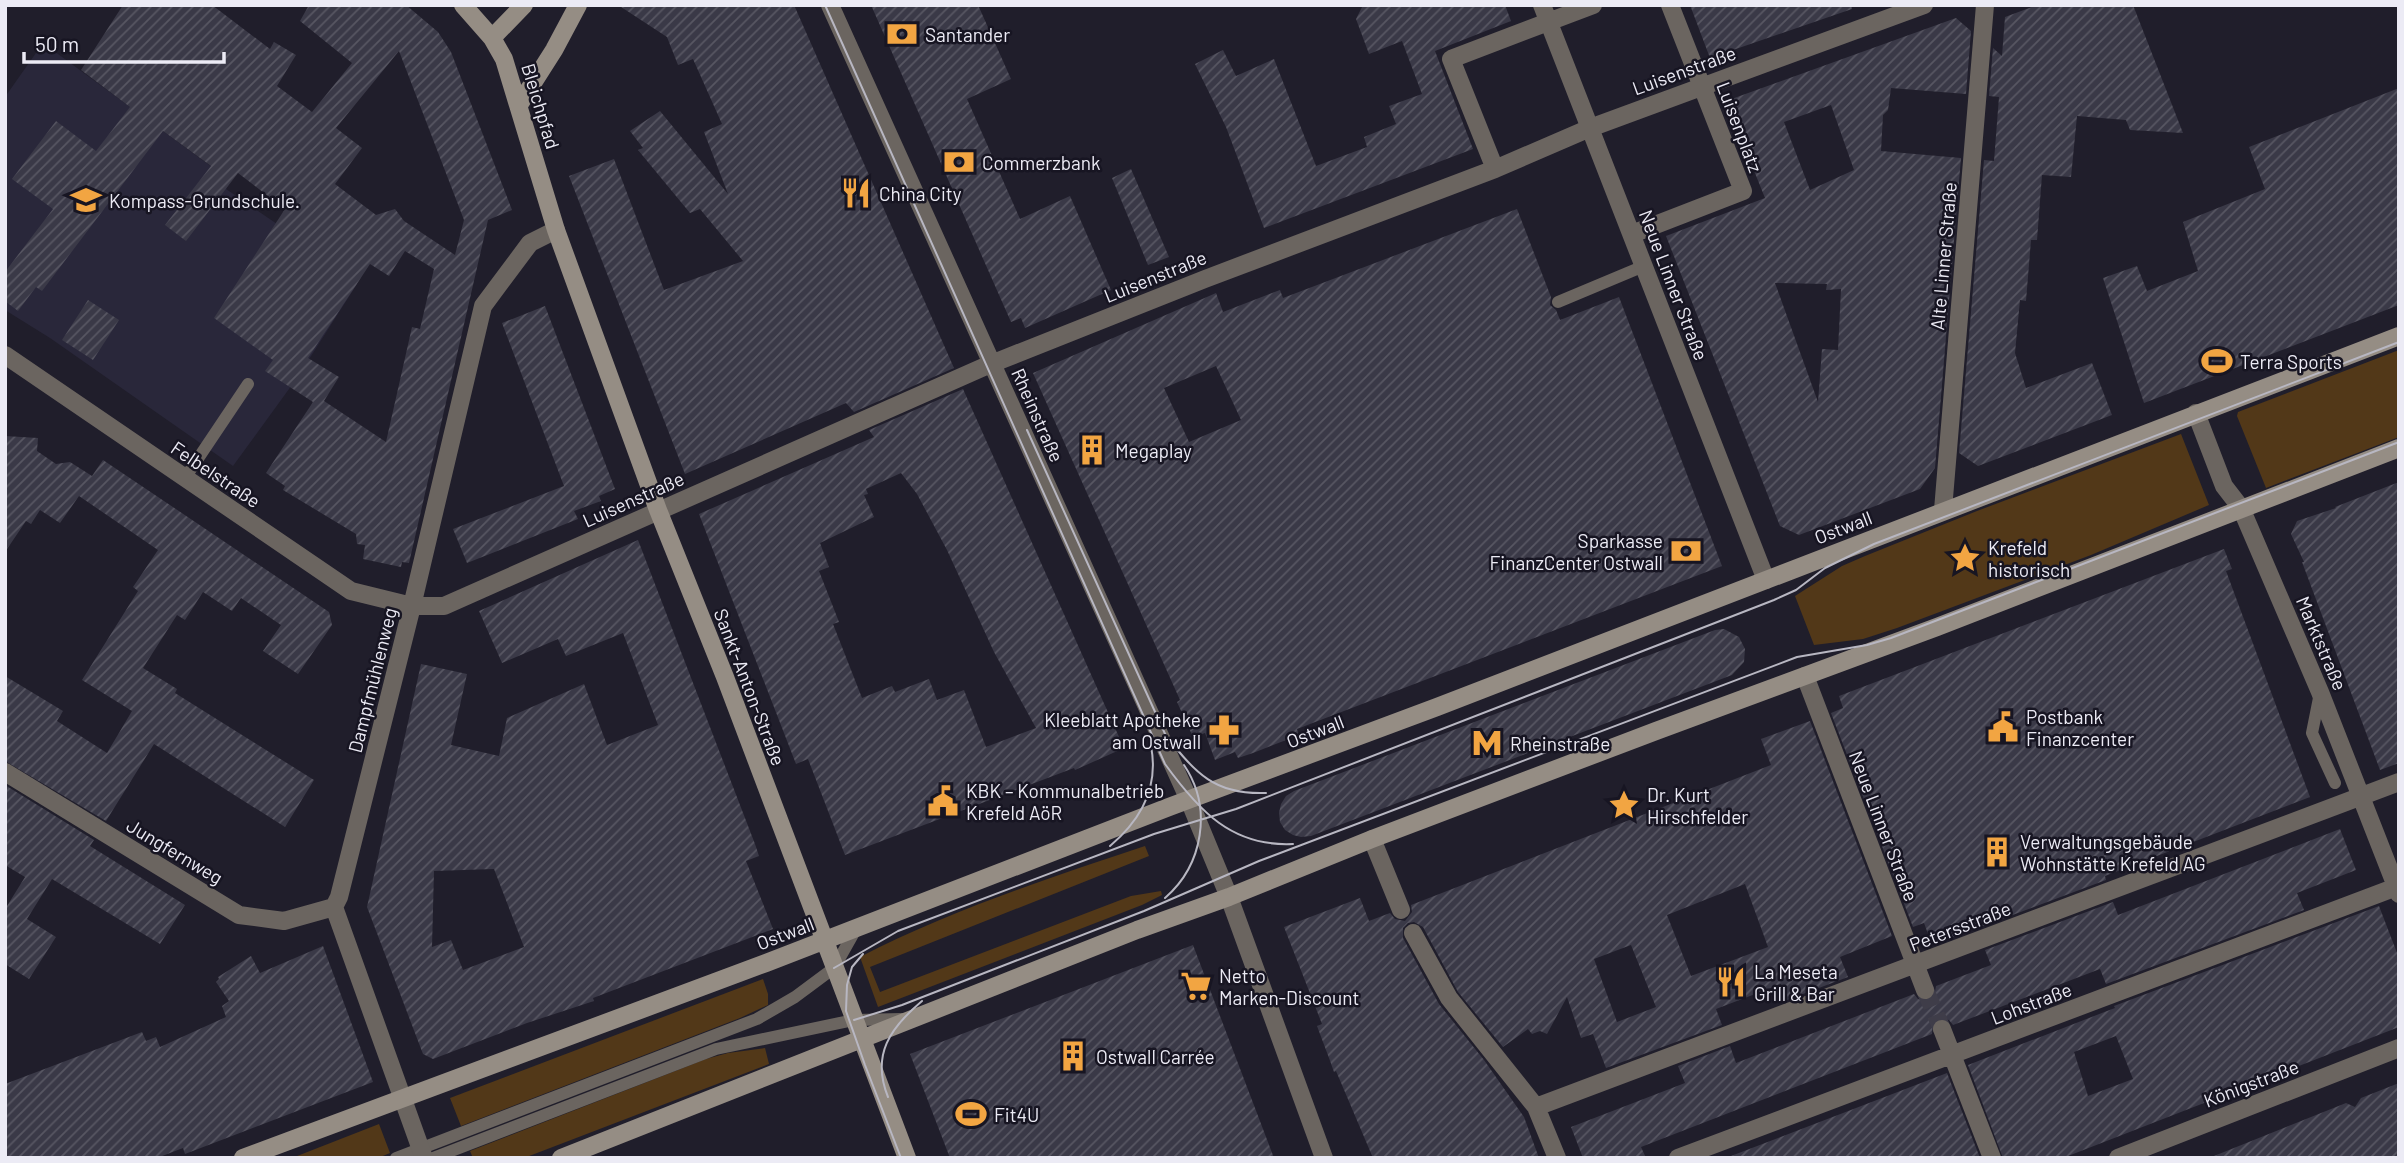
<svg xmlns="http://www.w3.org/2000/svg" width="2404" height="1163" viewBox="0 0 2404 1163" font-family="Barlow,sans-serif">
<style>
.built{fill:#29273a}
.grass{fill:#523818}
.building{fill:url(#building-hatch);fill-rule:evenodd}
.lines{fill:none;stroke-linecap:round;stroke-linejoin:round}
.street-tunnel{stroke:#3f3d49;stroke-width:18;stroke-dasharray:18 9;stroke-linecap:butt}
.lane{stroke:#6b6560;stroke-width:12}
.street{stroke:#6b6560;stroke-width:18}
.secondary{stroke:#958d84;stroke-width:18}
.tram{stroke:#b8b7c2;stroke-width:2}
.labels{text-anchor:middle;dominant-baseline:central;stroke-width:5;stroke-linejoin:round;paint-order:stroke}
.poi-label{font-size:19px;fill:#ecebf5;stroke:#171522;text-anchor:start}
.street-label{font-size:19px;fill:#ecebf5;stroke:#171522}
</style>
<defs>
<pattern id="building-hatch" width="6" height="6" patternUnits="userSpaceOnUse" patternTransform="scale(1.75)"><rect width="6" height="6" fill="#3a3947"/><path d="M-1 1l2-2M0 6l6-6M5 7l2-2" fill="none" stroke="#575662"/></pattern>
</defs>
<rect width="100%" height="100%" fill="#201e2b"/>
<!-- built -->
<path class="built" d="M43,43L231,181L226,189L277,224L305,249L357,284L297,378L233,466L50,338L5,310V97Z"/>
<!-- grass -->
<path class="grass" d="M2399,350V437L2266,488L2237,416L2238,412Z
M2181,434L2209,505L2091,555L1897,628L1863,639L1814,645L1795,596L1842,566L1865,556L1977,511Z
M1145,846L1149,856L870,967L880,992L1131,896L1161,891L1162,895L1142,905L878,1007L860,957C951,910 1049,878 1145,846Z
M763,979L768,994V1005L740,1018L461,1126L450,1098Z
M765,1048L769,1064L524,1158H473L470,1151L706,1059L728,1053Z
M379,1124L390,1153L378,1158H292Z"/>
<!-- building -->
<path class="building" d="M123,5H212L270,49L274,42L296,55L277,86L312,112L352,63L300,21L309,5H406L438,32L451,52L512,210L488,220L409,563L402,562L401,567L363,559L365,545L357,544L356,534L283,490L285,486L266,473L313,402L265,371L273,360L214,318L285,209L238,173L186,241L165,225L211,166L163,131L42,291L36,287L18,311L5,301V272L53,209L12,179L56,121L96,151L130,107L81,70ZM399,51L464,220L455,255L404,221L395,209L376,215L335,184L362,148L336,128ZM405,251L434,269L420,329L412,327L386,442L324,401L339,377L308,358L370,264L389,276Z
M618,5H794L954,368L854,412L846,403L685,474L569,176L614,159L664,290L743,261L700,209L690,213L638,150L643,148L630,131L660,111L728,194L704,132L722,124L693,59L678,65L667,37Z
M871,5H978L1011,79L967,99L1020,219L1070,196L1111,290L1025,328L1021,318L1011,322Z
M1363,5H1505L1511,21L1435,51L1473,149L1264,228L1226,127L1195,64L1223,50L1236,76L1274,59L1316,166L1367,147L1364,137L1396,124L1389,106L1422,94L1402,41L1369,54L1356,19Z
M1690,5H1851L1852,9L1710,58Z
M2037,5H2133L2183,133L2130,130L2126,120L2077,116L2071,177L2042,175L2037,240H2031L2026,301L2020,300L2015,353L2026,388L2092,363L2112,415L1978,466L1959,453L1984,160L1994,161L1999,97L1989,96L1993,48L2002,56L2005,17Z
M1956,18L1971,31L1966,94L1891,88L1888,110L1883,115L1881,151L1961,158L1935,468L1920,489L1799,535L1780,526L1666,236L1765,198L1726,101ZM1831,105L1854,170L1810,190L1784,122ZM1775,283L1827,284L1826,290L1841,289L1838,350L1822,349L1818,402Z
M2399,88V305L2144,403L2103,278L2137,266L2147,291L2198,271L2183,222L2265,189L2249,147Z
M1131,169L1169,257L1148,265L1112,178Z
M1517,209L1551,297L1550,305L1556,310L1560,320L1619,297L1722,566L1297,729L1299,735L1253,753L1238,758L1235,752L1215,760L1205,733L1193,737L1177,702L1180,700L1033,373L1216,293L1223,312L1280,290L1283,298ZM1216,366L1241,420L1189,442L1164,388Z
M88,300L119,320L93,360L62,340Z
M545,306L615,489L599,496L601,501L574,511L578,519L467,563L453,529L564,486L502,323Z
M963,389L1124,748L1075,770L1074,768L845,855L808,759L796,764L699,514L874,437L869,430ZM901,473L917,494L947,550L994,652L1036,728L986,747L964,690L937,700L929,679L895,692L892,686L862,698L833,624L839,622L819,571L829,567L820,543L874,517L864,495L868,494L866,489Z
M5,436L38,438L37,451L56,464L70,462L92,476L103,460L329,612L332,625L298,674L263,651L281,625L241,598L232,611L203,592L185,620L177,615L143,668L177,689L175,693L314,780L285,827L154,744L106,821L5,761V676L63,711L57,721L107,753L132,711L82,680L138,591L133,587L158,550L79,496L60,523L40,510L31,524L26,521L5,552Z
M2399,482V763L2380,770L2302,562H2304L2291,534L2297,521L2336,508L2335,507Z
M638,540L755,844L759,856L746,861L773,929L593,998L594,1001L527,1023L433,1059L423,1054L367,907L421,664L467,674L451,745L499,756L507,718L584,684L607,745L658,725L623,633L566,656L558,639L502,663L479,611ZM494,869L524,947L463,970L451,940L432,947L434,871Z
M2224,549L2232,569L2226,571L2310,797L2105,876L2106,880L1932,945L1924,923L1913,927L1831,713L1843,708L1839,696Z
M1724,629L1739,637L1745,649L1744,662L1732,675L1311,836L1301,837L1293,835L1285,830L1280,822L1279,813L1281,804L1286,796L1294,791L1715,630Z
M1810,721L1892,936L1840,957L1848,977L1787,1000L1781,984L1716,1009L1722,1025L1606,1068L1593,1034L1581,1038L1567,997L1547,1034L1540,1031L1532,1034L1528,1029L1503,1047L1458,992L1423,927L1414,922L1408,923L1403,928V938L1439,1004L1484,1060L1524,1117L1539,1158H1373L1336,1071L1334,1072L1329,1058L1317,1026L1322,1024L1284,927L1360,898L1369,921L1390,913L1395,919L1405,921L1412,912L1411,905L1771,765L1761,739ZM1745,884L1768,947L1691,976L1667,915ZM1631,945L1656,1007L1617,1022L1594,959Z
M5,785L94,840L90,846L185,905L160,944L52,879L27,919L56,937L29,979L5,964V906H7L25,877L5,865Z
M2340,829L2356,870L2297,893L2304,910L2106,984L2100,969L1953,1025L1949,1020L1939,1018L1933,1022L1932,1034L1641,1147L1646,1158H1583L1571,1127L1685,1083L1678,1066L1730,1046L1736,1063L1914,994L1918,999L1928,1001L1934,997L1936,986L1991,965L1985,950L2113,902L2118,915Z
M2379,906L2399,958V1027L2063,1158H2003L1968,1065L2107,1011L2115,1008L2114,1006ZM2116,1036L2133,1079L2088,1096L2074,1052Z
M1193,945L1274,1158H950L910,1054Z
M323,946L373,1082L185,1154L183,1148L157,1158H5V1084L142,1032L146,1041L156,1037L160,1047L226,1017L222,1006L229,1001L216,982L219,979L218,977L251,956L260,973Z
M1947,1073L1980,1158H1732L1731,1156Z
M2399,1083V1158H2209L2346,1103L2355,1107L2361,1098Z"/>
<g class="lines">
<!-- street-tunnel -->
<path class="street-tunnel" d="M1925,990L1942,1029"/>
<!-- lane -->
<path class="lane" d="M1558,302L1644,266
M185,478L248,384
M2320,693L2312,733L2335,783
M396,1158L757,1019L795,997L834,968L856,929
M433,1158L716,1049L854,1020L903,1019"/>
<!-- street -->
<path class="street" d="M830,5L1189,800L1229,897L1324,1158
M1542,5L1766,580
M1495,169L1451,59L1593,5
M1632,234L1743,191L1670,5
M5,355L351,591L412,606H444L986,366L1205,279L1495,169L1590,128L1924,5
M2196,413L2224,486L2241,508L2320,692L2399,894
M1943,510L1985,5
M1805,676L1925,990
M5,772L239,915L284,921L334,907
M1372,839L1401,910
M1413,933L1449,998L1536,1107L2399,782
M1942,1029L1992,1158
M1536,1107L1557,1158
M424,1158L334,907L339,897L412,606L483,306L530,243L556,230
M1678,1158L2399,886
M2118,1158L2399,1048"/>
<!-- secondary -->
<path class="secondary" d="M463,5L492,38L504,59L556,230L658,510L725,677L907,1158
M492,38L524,5
M519,105L554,50L578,5
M243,1158L766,963L1169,807L1437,707L2399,336
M561,1158L1137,930L1229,897L1372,839L1656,731L1937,627L2399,448"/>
<!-- tram -->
<path class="tram" d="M825,5L1165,764C1199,811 1232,847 1293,844
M1027,430L1166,736C1196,773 1214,795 1266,793
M1110,846C1141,820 1159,787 1151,746
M1165,898C1203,865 1213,808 1184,765
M863,954L852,967L847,985L846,1011L865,1065L901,1158
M834,968L898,931L1154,834L1236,809L1774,600L1796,590L1825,568L1874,544L2399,342
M854,1020L902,1005L1144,911L1259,861L1797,657L1867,645L1891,638L2399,442
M888,1097C871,1055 890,1028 922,1001"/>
</g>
<!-- icons -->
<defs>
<g id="bank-bare" transform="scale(2.415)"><path d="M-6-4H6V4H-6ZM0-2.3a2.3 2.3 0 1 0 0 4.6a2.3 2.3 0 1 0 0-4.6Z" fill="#f2a542" stroke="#171522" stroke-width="2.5" paint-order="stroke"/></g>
<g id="restaurant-bare" transform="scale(2.415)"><path d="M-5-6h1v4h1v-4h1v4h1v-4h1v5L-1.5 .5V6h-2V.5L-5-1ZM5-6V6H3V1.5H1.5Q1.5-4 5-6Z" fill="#f2a542" stroke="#171522" stroke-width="2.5" paint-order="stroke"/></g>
<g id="school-bare" transform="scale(2.415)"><path d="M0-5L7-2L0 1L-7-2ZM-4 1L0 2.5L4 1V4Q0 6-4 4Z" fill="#f2a542" stroke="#171522" stroke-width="2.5" paint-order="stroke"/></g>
<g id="stadium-bare" transform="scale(2.415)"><path d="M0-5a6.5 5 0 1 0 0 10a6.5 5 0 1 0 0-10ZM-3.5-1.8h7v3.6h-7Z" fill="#f2a542" stroke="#171522" stroke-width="2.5" paint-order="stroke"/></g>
<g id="building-bare" transform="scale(2.415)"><path d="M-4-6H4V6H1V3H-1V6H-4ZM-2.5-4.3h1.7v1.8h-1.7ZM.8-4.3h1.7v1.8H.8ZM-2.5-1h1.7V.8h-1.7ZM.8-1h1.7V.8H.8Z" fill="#f2a542" stroke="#171522" stroke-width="2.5" paint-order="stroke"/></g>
<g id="sight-bare" transform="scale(2.415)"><path d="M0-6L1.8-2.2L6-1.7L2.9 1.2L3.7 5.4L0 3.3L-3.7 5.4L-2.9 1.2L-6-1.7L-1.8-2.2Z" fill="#f2a542" stroke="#171522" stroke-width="2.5" paint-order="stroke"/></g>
<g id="civic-bare" transform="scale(2.415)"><path d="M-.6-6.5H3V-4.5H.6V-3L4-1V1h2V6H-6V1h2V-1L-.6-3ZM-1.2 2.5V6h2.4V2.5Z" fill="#f2a542" stroke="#171522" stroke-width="2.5" paint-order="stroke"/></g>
<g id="pharmacy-bare" transform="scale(2.415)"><path d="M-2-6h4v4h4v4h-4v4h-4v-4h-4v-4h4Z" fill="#f2a542" stroke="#171522" stroke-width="2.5" paint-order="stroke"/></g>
<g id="metro-bare" transform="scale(2.415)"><path d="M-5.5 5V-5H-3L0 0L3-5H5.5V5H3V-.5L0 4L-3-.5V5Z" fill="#f2a542" stroke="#171522" stroke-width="2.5" paint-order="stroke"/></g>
<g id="supermarket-bare" transform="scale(2.415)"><path d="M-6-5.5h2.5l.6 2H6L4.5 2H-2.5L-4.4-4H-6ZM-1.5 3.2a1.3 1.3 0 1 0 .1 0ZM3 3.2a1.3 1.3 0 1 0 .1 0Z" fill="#f2a542" stroke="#171522" stroke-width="2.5" paint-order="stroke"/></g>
</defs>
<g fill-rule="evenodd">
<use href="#bank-bare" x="902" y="34"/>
<use href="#bank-bare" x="959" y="162"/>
<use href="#restaurant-bare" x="856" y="193"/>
<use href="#school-bare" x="86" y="200"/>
<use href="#stadium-bare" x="2217" y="361"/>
<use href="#building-bare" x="1092" y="450"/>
<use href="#bank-bare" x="1686" y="551"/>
<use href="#sight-bare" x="1965" y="558"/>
<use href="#civic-bare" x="2003" y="727"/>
<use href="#pharmacy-bare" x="1224" y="730"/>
<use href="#metro-bare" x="1487" y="743"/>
<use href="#civic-bare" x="943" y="801"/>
<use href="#sight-bare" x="1624" y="805"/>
<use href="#building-bare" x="1997" y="852"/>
<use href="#restaurant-bare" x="1731" y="982"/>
<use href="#supermarket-bare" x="1196" y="986"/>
<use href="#building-bare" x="1073" y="1056"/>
<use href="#stadium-bare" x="971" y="1114"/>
</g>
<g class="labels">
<!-- poi labels -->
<g class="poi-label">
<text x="925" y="34">Santander</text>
<text x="982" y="162">Commerzbank</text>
<text x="879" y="193">China City</text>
<text x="109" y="200">Kompass-Grundschule.</text>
<text x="2240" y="361">Terra Sports</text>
<text x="1115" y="450">Megaplay</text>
<text x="1663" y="540" text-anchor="end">Sparkasse<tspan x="1663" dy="22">FinanzCenter Ostwall</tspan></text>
<text x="1988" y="547">Krefeld<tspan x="1988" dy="22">historisch</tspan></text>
<text x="2026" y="716">Postbank<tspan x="2026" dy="22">Finanzcenter</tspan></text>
<text x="1201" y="719" text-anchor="end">Kleeblatt Apotheke<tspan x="1201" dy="22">am Ostwall</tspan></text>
<text x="1510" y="743">Rheinstraße</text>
<text x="966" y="790">KBK – Kommunalbetrieb<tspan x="966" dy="22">Krefeld AöR</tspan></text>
<text x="1647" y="794">Dr. Kurt<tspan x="1647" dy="22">Hirschfelder</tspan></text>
<text x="2020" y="841">Verwaltungsgebäude<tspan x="2020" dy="22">Wohnstätte Krefeld AG</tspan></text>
<text x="1754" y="971">La Meseta<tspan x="1754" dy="22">Grill &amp; Bar</tspan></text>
<text x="1219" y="975">Netto<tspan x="1219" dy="22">Marken-Discount</tspan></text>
<text x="1096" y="1056">Ostwall Carrée</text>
<text x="994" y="1114">Fit4U</text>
</g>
<!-- street labels -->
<g class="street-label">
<text transform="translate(1684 70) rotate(-20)">Luisenstraße</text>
<text transform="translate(541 106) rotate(73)">Bleichpfad</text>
<text transform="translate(1740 127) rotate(69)">Luisenplatz</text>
<text transform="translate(1943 256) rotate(-85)">Alte Linner Straße</text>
<text transform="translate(1155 276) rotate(-22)">Luisenstraße</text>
<text transform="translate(1674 285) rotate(69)">Neue Linner Straße</text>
<text transform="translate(1038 415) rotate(66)">Rheinstraße</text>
<text transform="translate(216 474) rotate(34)">Felbelstraße</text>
<text transform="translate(633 499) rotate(-24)">Luisenstraße</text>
<text transform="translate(1843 527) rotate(-21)">Ostwall</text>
<text transform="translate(2322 643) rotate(67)">Marktstraße</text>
<text transform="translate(372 680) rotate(-76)">Dampfmühlenweg</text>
<text transform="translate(750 687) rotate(69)">Sankt-Anton-Straße</text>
<text transform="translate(1315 731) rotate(-21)">Ostwall</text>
<text transform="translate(1884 826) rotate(69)">Neue Linner Straße</text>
<text transform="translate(175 851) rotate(31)">Jungfernweg</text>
<text transform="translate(1960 926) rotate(-21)">Petersstraße</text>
<text transform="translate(785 933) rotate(-21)">Ostwall</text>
<text transform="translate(2031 1003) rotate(-21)">Lohstraße</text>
<text transform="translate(2251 1083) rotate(-21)">Königstraße</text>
</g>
</g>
<!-- border -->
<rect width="2404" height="1163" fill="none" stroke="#ecebf5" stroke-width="14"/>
<!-- scale -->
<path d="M24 52v10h200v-10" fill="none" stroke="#ecebf5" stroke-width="3.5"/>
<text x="35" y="52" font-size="21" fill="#ecebf5" stroke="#171522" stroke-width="5" paint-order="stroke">50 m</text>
</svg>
